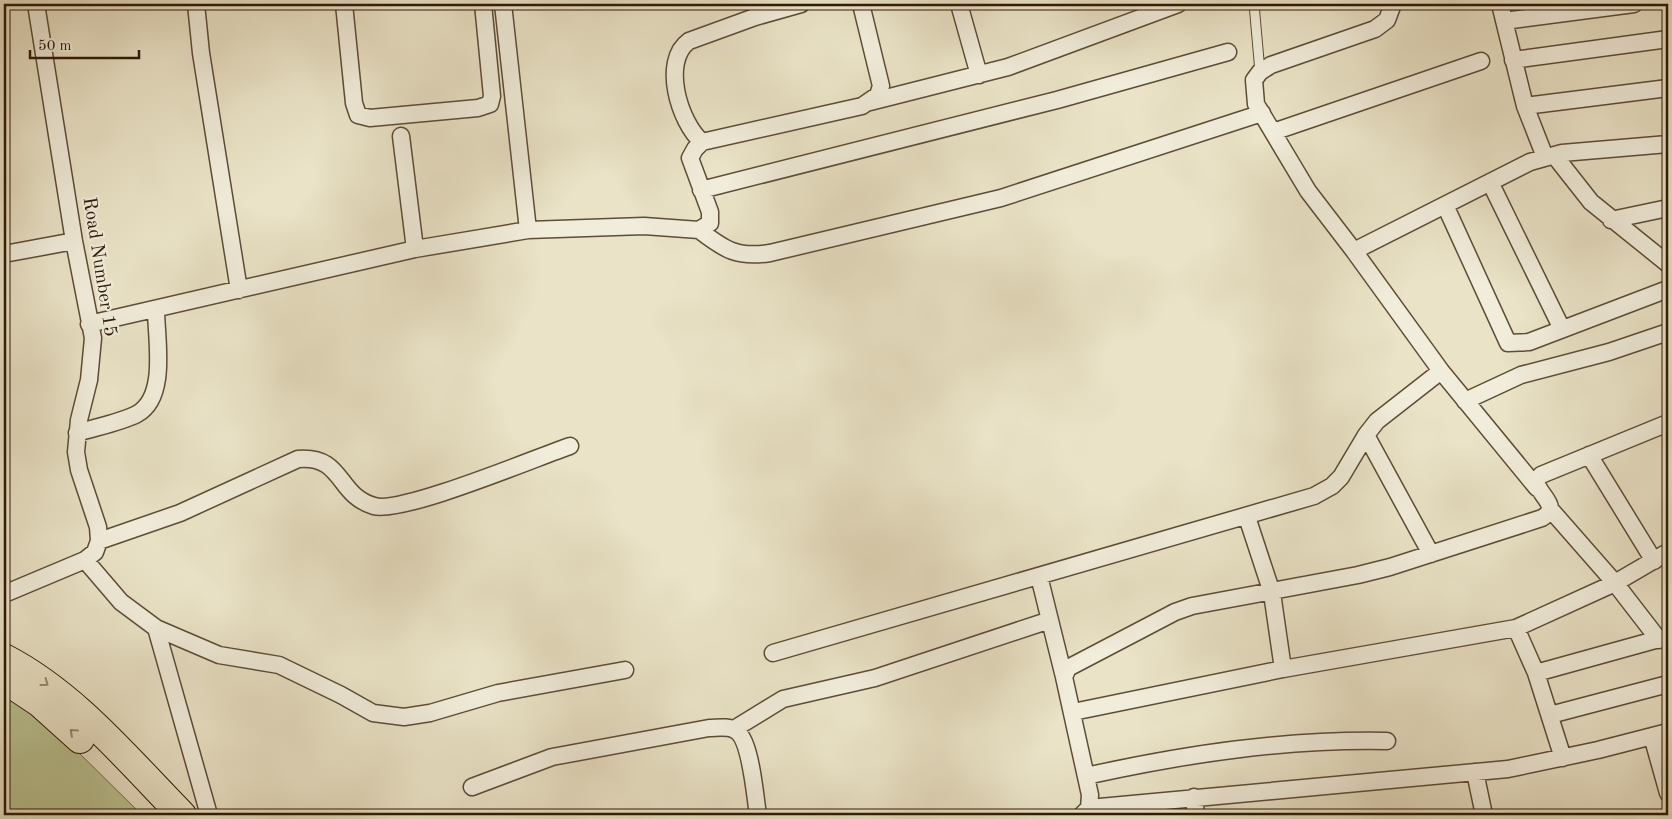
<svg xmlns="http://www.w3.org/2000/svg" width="1672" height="819" viewBox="0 0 1672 819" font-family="'Old Standard TT',serif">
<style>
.green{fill:#bbc393;stroke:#746e4d}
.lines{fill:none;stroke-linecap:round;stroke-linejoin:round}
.service-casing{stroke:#5d4c37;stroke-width:11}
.minor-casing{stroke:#5d4c37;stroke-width:19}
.trunk-casing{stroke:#2e1a07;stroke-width:30}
.service{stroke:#f1eddb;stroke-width:9}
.minor{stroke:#f1eddb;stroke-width:16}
.trunk{stroke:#eae3c7;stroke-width:28}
.oneway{stroke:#958971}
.labels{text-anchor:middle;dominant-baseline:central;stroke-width:4.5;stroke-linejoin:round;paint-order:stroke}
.street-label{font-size:19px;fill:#2e1a07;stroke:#f1eddb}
</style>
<rect width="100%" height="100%" fill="#eae3c7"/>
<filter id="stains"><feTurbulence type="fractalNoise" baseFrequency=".004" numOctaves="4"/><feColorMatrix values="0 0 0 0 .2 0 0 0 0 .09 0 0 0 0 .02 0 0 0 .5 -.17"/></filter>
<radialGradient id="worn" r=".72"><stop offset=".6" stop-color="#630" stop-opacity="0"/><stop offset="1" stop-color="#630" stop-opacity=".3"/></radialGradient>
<!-- green -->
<path class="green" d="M4,679L142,815H4Z"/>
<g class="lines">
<!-- service casing -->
<g class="service-casing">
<path id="service" d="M1254,4L1260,72"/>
</g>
<!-- minor casing -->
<g class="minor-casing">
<path id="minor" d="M196,4L201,53L239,290
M344,4L354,103L358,115L370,118L478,108L490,104L492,96L483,4
M503,4L528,230
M959,4L979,75
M1393,4L1387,20L1375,29L1271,65L1260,72L1254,80L1256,104L1308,191L1354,251L1441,371L1537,488
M1500,4L1525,106L1545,157
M1504,21L1634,4
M1513,60L1668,39
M870,102L1008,67L1178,4
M1525,106L1668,88
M1273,132L1481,61
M401,136L415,249
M702,142C679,122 661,61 689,41L755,17L801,4
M1554,155L1591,202L1668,264
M1490,182L1562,329
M701,190L1057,100L1228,52
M1445,205L1508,343L1529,342L1668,289
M1611,220L1668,208
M699,230C725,250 737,258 770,253L1001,198L1262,113
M1354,251L1530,162L1562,153L1668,144
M4,254L74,241
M89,324L415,249L528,230L644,226L699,230L710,223V212L690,158L695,149L702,142L862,106L878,95L881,86L861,4
M1465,401L1521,375L1609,352L1668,332
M77,433C96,427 119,423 137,414C168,397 156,339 156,309
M1366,435L1431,554
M1589,455L1654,561
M1551,510L1615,583L1659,640
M1247,517L1272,593L1283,669
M99,541L180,513L298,459C344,455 336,495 374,506C402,514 535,458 570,446
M85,560L121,602L156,628L219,655L279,665L341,695L373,713L404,717L430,713L498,693L625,670
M1039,576L1064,677
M4,594L85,560L95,552L99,541L98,527L79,470L76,452L79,420L89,380L93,338L74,241L36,4
M156,628L209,815
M1516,628L1536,673L1563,758
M773,653L1314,496L1332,486L1341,477L1366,435L1377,421L1441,371
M1536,673L1666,637
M1073,712L1283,669L1516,628L1615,583L1668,552
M1550,715L1668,684
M734,729L783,699L875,678L1050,620
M1652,736L1668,793
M1475,772L1484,815
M1086,776C1186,754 1285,739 1387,741
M472,787L552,757L709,728C717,728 728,726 735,730C751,738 755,797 758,815
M1194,797L1196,815
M1089,808L1508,769L1598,750L1668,732
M1082,815L1089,808L1090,795L1064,677L1068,668L1175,612L1192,606L1358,575L1390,567L1542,518C1562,507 1538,495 1536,481L1541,475L1668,423"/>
</g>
<!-- trunk casing -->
<g class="trunk-casing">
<path id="trunk" d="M4,658C74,694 127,759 182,815
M4,679L40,703L80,739"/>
</g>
<!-- service -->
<use href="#service" class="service"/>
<!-- minor -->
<use href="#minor" class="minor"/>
<!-- trunk -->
<use href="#trunk" class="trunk"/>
</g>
<!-- one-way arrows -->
<defs><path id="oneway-chevron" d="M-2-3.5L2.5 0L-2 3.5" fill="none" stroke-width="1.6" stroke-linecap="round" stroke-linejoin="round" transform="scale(1.25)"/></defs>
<g class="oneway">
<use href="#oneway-chevron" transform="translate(45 683) rotate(36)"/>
<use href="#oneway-chevron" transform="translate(73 732) rotate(-138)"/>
</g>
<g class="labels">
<!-- street labels -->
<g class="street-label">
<text transform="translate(99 267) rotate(81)">Road Number 15</text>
</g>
</g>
<!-- margin -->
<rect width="1672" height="819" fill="none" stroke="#eae3c7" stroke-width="20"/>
<rect x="5" y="5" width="1662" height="809" fill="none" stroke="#2e1a07" stroke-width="2.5"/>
<rect x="10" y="10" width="1652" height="799" fill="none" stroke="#2e1a07"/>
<!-- scale -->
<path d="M30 50v8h109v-8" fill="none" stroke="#2e1a07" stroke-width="2.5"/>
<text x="38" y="50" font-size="15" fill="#2e1a07" stroke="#f1eddb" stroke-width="4" paint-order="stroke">50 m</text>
<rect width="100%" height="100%" filter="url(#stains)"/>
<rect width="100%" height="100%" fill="url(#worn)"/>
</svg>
